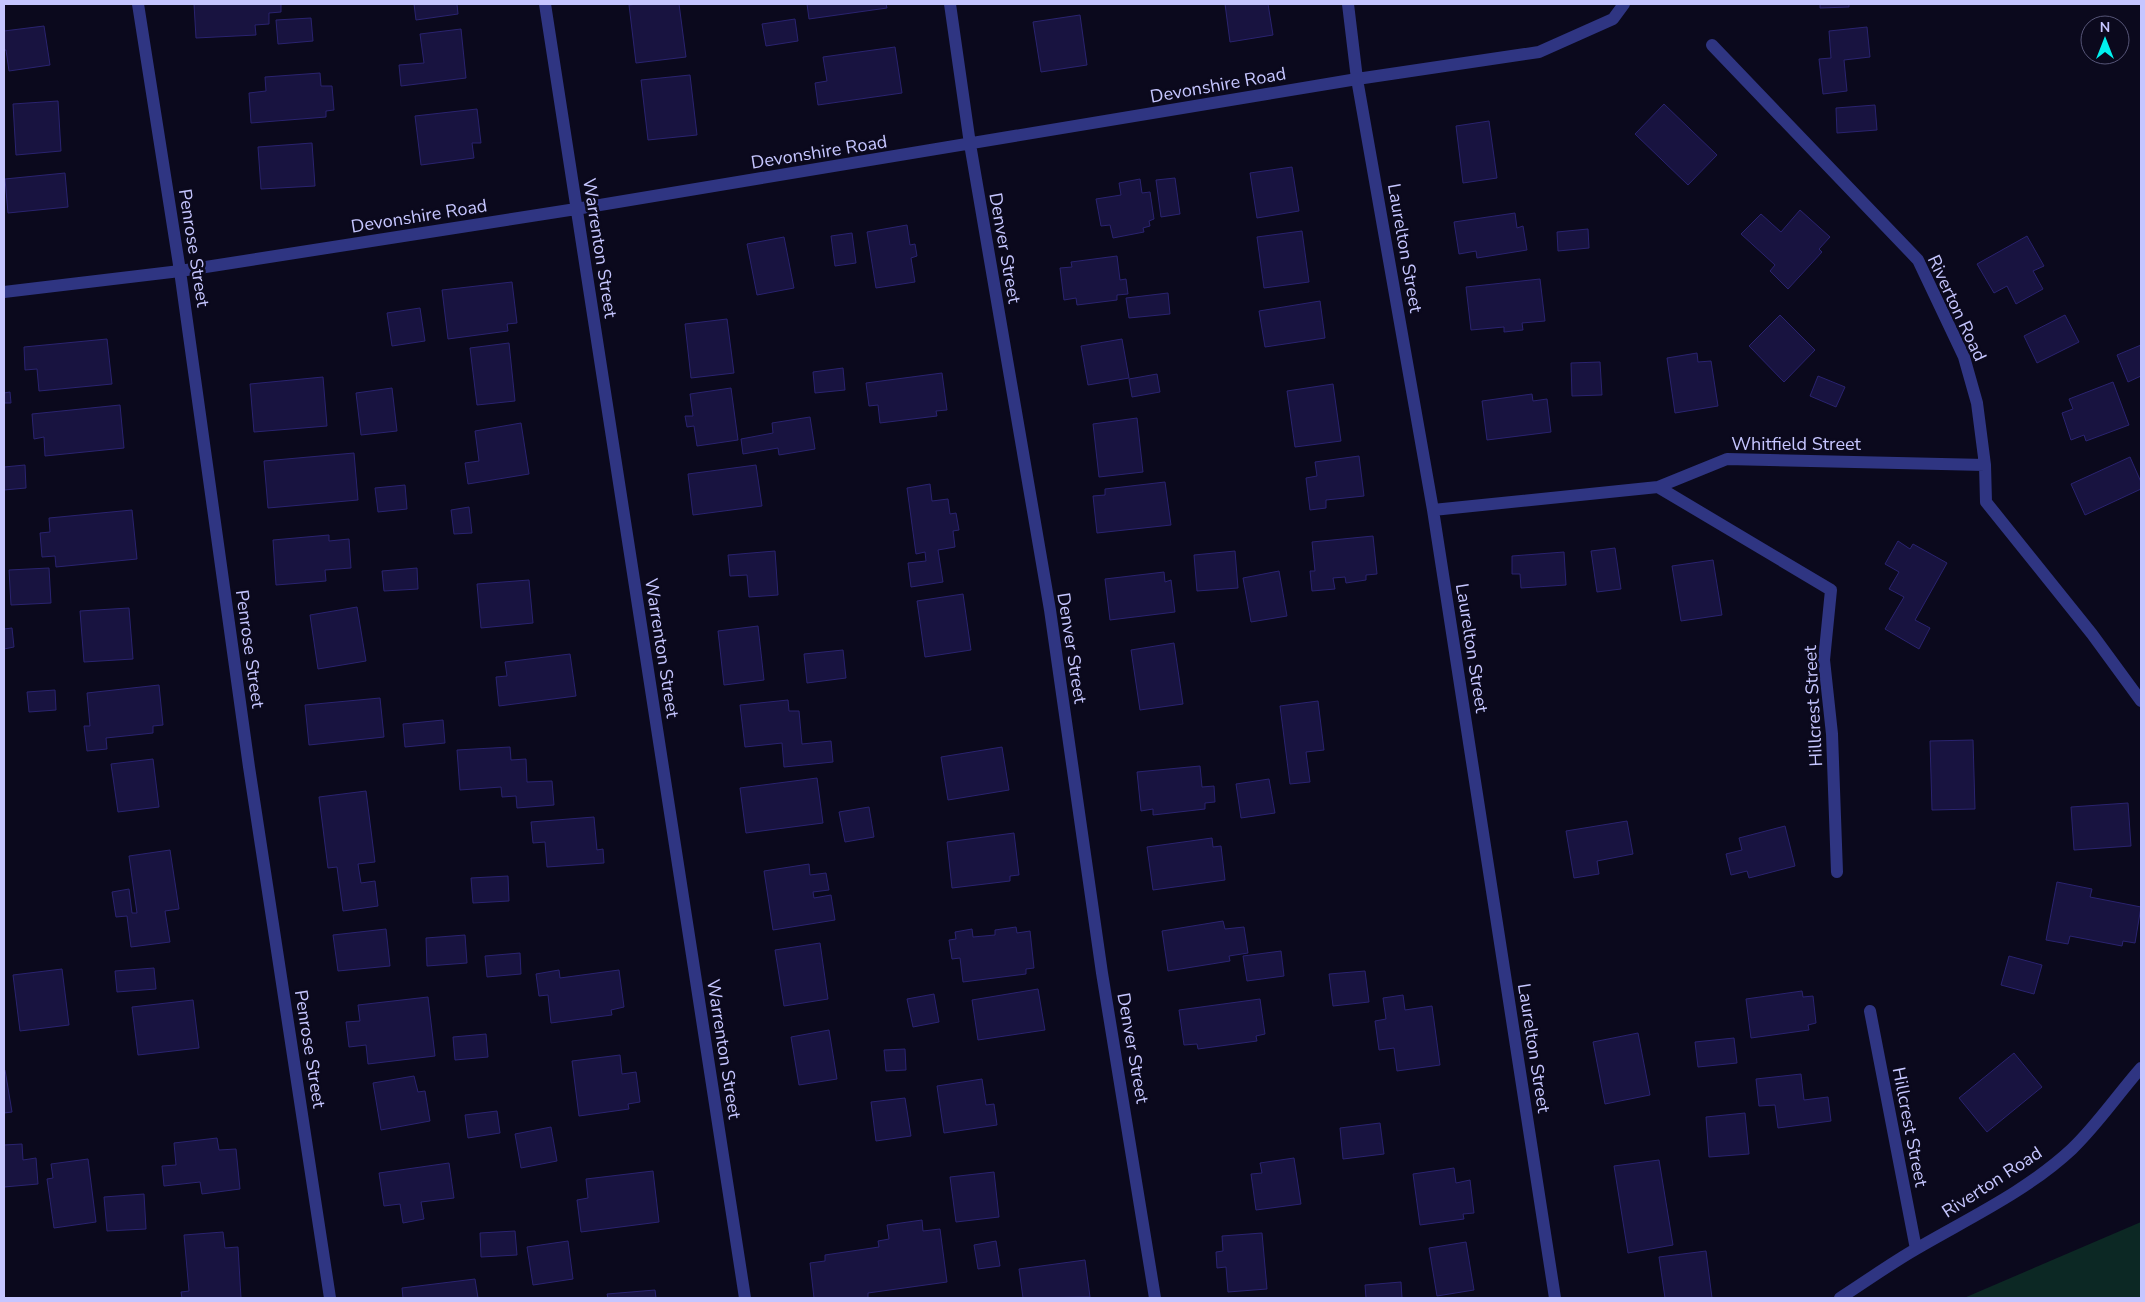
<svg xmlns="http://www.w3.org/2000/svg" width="2145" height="1302" viewBox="0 0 2145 1302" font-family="'Nunito Sans',sans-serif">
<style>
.green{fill:#0c2824}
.building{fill:#181340;stroke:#2a236f}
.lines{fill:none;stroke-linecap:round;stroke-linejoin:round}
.minor{stroke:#2f3582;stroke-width:12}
.labels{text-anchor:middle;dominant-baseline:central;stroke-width:5;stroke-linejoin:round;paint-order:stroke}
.street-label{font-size:18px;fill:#c6c6ff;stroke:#0b091d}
</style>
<rect width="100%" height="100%" fill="#0b091d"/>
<!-- green -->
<path class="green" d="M2141,1222V1298H1964Z"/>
<!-- building -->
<path class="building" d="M194,4H281V12L269,13V24L255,25L256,35L196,38Z
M414,4H457L458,14L416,20Z
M637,4H679L686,57L636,63L629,5Z
M807,4H886L887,8L809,19Z
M1225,4H1268L1273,35L1230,42Z
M1820,4H1849V7L1820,8Z
M1080,15L1087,65L1041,72L1033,22Z
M311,18L313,41L278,44L276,20Z
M795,19L798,41L766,46L762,24Z
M44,26L50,65L9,71L6,50H4V31Z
M1867,27L1870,57L1844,60L1847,91L1823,94L1819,59L1831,58L1829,31Z
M461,29L466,78L401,86L399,65L424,63L420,34Z
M895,47L902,93L818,105L815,83L827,81L823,57Z
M320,73L321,86H332L334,110L326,111V117L251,123L249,93L266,91L265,77Z
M690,75L697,135L648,140L641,80Z
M58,101L61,151L16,155L13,104Z
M1664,104L1717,155L1688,185L1635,134Z
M1875,105L1877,130L1837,133L1836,108Z
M477,109L481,143H472L474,158L421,165L415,116Z
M1489,121L1497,178L1463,183L1456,126Z
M312,143L315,186L261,189L258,147Z
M1292,167L1299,211L1257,218L1250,173Z
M65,173L68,207L8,213L5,179Z
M1175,178L1180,214L1161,217L1156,180Z
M1140,179L1142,193L1150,192L1154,219L1149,221L1150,226L1143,228L1144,232L1113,238L1110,225L1101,226L1096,199L1121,195L1119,183Z
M1800,210L1830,237L1819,249L1822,252L1788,289L1770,271L1775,265L1741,234L1761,214L1781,232Z
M1515,213L1517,228L1523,226L1527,250L1477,258L1476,251L1459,254L1454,222Z
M907,225L910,245L915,244L917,256L911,258L915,282L876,288L867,232Z
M1588,229L1589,248L1558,251L1557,232Z
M1302,231L1309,282L1264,288L1257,237Z
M852,233L856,263L835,266L831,236Z
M2027,236L2044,266L2033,271L2043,289L2016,304L2007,286L1994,293L1977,264Z
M784,237L794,288L757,295L747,244Z
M1117,256L1120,280L1126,279L1128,294L1117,295V300L1077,305L1076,298L1064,300L1060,268L1072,267L1071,262Z
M1540,279L1545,321L1522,323L1523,330L1504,332V327L1471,330L1466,287Z
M512,282L517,323L507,324L508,331L448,339L442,290Z
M1168,293L1170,314L1129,318L1126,298Z
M1320,301L1325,338L1265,347L1259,311Z
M420,308L425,341L392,346L387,313Z
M1780,315L1815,350L1784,382L1749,346Z
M2065,315L2079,342L2037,363L2024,336Z
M727,319L734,373L691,378L685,324Z
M107,339L112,384L39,391L37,369L25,370L24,347Z
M1122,339L1129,378L1088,385L1081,346Z
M509,343L515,401L477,405L470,348Z
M2141,345V376L2128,382L2117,355Z
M1697,353L1698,362L1711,361L1718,406L1675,413L1667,358Z
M1600,362L1602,395L1572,396L1571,363Z
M843,368L845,390L815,393L813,372Z
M942,373L947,410L936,411L937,416L880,423L878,405L869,406L866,383Z
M1157,374L1160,392L1132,397L1129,379Z
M1818,376L1845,387L1836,407L1810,396Z
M323,377L327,426L254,432L250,384Z
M2113,382L2129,425L2086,441L2084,435L2071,440L2062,413L2073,409L2069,399Z
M1333,384L1341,441L1295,447L1287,391Z
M392,388L397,431L361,435L356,393Z
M731,388L738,440L697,446L694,426L687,427L685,416H693L690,394Z
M10,392L11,403H4V393Z
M1532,394L1533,401L1547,399L1551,432L1487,440L1482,401Z
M120,405L124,448L45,456L44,437L34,439L32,414Z
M810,417L815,449L779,455L778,448L743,454L741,439L773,433L772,423Z
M1137,418L1143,472L1099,477L1093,424Z
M521,423L529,474L468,484L465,463L479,461L475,431Z
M354,453L358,500L268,508L264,461Z
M1359,456L1364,496L1326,500V508L1310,510L1306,478L1317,476L1315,462Z
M2130,457L2141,482V489L2085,515L2071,484Z
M25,465L26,488L4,490V467Z
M756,465L762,506L693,515L688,474Z
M1165,482L1171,525L1097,533L1093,496L1105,495V489Z
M930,484L932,501L948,499L950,514L956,513L959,530L953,531L955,547L938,550L943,582L911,587L908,563L926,561L925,552L916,554L907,488Z
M405,485L407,509L378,512L375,488Z
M469,507L472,533L454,534L451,510Z
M132,510L137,559L56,567L55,556L42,557L40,533L50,532L49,518Z
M329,535V541L349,539L351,568L325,570L326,581L276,585L273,540Z
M1373,536L1377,574L1366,575V580L1346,583L1345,577L1333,578L1335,589L1312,591L1310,571H1315L1312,542Z
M1898,541L1910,549L1913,544L1947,563L1915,620L1930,628L1919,649L1885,629L1904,597L1889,589L1899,572L1885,564Z
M1615,548L1621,589L1597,592L1591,551Z
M775,551L778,595L749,597L747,575L730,576L728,555Z
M1235,551L1238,588L1197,591L1194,555Z
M1564,552L1566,585L1521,588L1520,574H1512V556Z
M1713,560L1722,615L1681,621L1672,566Z
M49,568L51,603L11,605L9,570Z
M417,568L418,589L384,591L382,571Z
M1279,571L1287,616L1251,622L1243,578Z
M1164,572L1165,582L1171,580L1175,612L1110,620L1105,579Z
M529,580L533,623L481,628L477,584Z
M963,594L971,650L925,657L917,601Z
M357,607L366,661L318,669L310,615Z
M129,608L133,659L84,662L80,611Z
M758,626L764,680L724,685L718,631Z
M12,628L14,647L4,649V629Z
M1174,643L1183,704L1140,710L1131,650Z
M843,650L846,678L807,683L804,654Z
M570,654L576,696L499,706L496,677L507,676L505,662Z
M159,685L163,725L153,726V733L106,738L107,749L87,751L84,726H90L87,693Z
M55,690L56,710L29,712L27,692Z
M380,698L384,737L309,745L305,705Z
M788,700L789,711H799L802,744L831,741L833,762L784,767L782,743L745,747L740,705Z
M1318,701L1324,750L1306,752L1310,782L1290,784L1280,706Z
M443,720L445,743L405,747L403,724Z
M1973,740L1975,809L1932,810L1930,741Z
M510,747L511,760L526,759L527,782L552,781L554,805L517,808L516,796L502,797L501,787L460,790L457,750Z
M1002,747L1009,790L948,800L941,757Z
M153,759L159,807L118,812L111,764Z
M1200,766L1202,787L1214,786L1215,802L1205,803V809L1153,815V809L1141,811L1137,772Z
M817,778L823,823L746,833L740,788Z
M1269,779L1275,813L1241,818L1236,784Z
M366,791L375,862L358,864L361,883L375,881L378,906L343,911L337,867L328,868L319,797Z
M2128,803L2131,846L2074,850L2071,807Z
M869,807L874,837L845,842L839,812Z
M594,817L597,850L603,849L604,863L547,867L545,842L533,843L531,822Z
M1627,821L1633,854L1597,861L1599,874L1574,878L1566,831Z
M1785,826L1795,866L1749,878L1747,871L1731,875L1726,854L1742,850L1739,838Z
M1014,833L1019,875L1010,876V881L952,888L947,842Z
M1212,838L1213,847L1221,846L1225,880L1153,890L1147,847Z
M170,850L179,909L165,911L170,942L131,947L127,916L116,917L112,892L129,889L132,913H137L129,856Z
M809,864L810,875L826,873L829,890L813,892L814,898L831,895L835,920L773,930L764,871Z
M508,876L509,901L473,903L471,878Z
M2057,882L2092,889L2090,897L2141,907L2135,943L2123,941L2122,946L2070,936L2068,944L2046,940Z
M1223,921L1225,929L1244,927L1248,953L1229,956L1230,961L1168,971L1162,931Z
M1016,927L1017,933L1030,931L1034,968L1026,969V974L963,982L960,958L952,959L949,940L956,939L955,932L972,929L973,937L995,935V930Z
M386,929L390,966L338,971L333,935Z
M465,935L467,963L427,966L426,938Z
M820,943L828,999L784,1006L775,950Z
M1281,951L1284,976L1247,981L1243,956Z
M520,953L521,974L487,977L485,956Z
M2009,956L2042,965L2034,994L2001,985Z
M154,968L156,989L117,992L115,971Z
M62,969L69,1025L20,1031L13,975Z
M559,970L560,978L619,970L624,1007L611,1010L612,1015L551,1023L548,995L539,996L536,974Z
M1365,971L1369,1002L1333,1006L1329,974Z
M1038,989L1045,1030L978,1040L972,1000Z
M1802,991L1803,997L1813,996L1816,1023L1808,1025L1809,1030L1751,1038L1746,999Z
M934,994L939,1022L913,1027L907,999Z
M1403,995L1405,1010L1432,1006L1440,1065L1397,1071L1394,1048L1379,1050L1375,1021L1386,1019L1383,998Z
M428,997L435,1056L368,1064L366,1045L349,1047L346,1022L360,1021L358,1005Z
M1260,999L1265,1034L1256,1036L1257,1041L1198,1049L1197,1044L1184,1045L1179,1010Z
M193,1000L199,1048L138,1055L132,1007Z
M829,1030L837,1079L799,1085L791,1037Z
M1638,1033L1650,1095L1605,1104L1593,1042Z
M486,1034L488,1057L455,1060L453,1037Z
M1734,1038L1737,1063L1698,1067L1695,1042Z
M905,1049L906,1070L886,1071L884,1050Z
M2014,1053L2042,1087L1987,1132L1959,1098Z
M620,1055L622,1074L636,1072L640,1102L628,1104L629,1109L579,1116L572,1061Z
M4,1070H5L12,1112L4,1113Z
M1801,1074L1804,1100L1828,1097L1831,1121L1778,1128L1775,1105L1759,1106L1756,1079Z
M414,1076L418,1092L425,1091L430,1121L381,1130L373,1083Z
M982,1079L986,1105L994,1104L997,1125L944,1133L937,1086Z
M905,1098L911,1136L876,1141L871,1102Z
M497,1111L500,1133L468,1138L465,1115Z
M1745,1113L1749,1154L1709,1157L1706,1117Z
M1380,1123L1384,1154L1343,1159L1340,1128Z
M551,1127L557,1161L521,1168L515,1134Z
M217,1138L219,1150L236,1149L240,1189L202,1194L200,1182L164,1186L162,1166L176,1165L174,1143Z
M22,1144L23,1160L36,1158L38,1184L4,1187V1145Z
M1294,1158L1301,1204L1256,1210L1251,1174L1262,1173L1260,1163Z
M88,1159L96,1222L54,1228L47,1179L53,1178L51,1164Z
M1659,1160L1673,1245L1628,1253L1614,1166Z
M449,1163L454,1198L421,1202L424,1219L403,1223L400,1204L384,1206L379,1173Z
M1454,1168L1456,1183L1470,1180L1474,1213L1463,1214L1464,1219L1420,1225L1413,1174Z
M653,1171L659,1222L581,1232L577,1200L588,1198L586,1179Z
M994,1172L999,1217L956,1222L950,1177Z
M144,1194L146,1229L107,1231L104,1197Z
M922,1220L923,1231L940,1229L947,1282L868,1293V1298H814L810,1263L825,1261V1255L879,1247L878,1241L889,1239L887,1225Z
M515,1231L517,1255L481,1257L480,1233Z
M223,1232L225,1248L238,1247L241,1298H182L181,1292L189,1291L184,1235Z
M1262,1233L1267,1289L1228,1292L1226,1267L1217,1268L1216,1252L1223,1251L1222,1236Z
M568,1241L573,1279L533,1285L527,1247Z
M996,1241L1000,1266L978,1269L974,1245Z
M1466,1242L1474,1290L1437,1296L1429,1248Z
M1706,1251L1712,1298H1665L1659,1257Z
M1085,1260L1090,1297L1023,1298L1019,1269Z
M475,1279L478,1298H403L402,1288Z
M1401,1282L1402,1298H1366L1365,1285Z
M655,1290L656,1298H608L607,1294Z"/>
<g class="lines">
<!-- minor -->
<path class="minor" d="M138,4L180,271L249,767L330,1298
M545,4L745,1298
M950,4L970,144L1050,610L1102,973L1155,1298
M1348,4L1357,79L1433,510L1555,1298
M1712,45L1918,260L1964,357L1977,403L1985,465L1986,502L2092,634L2141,701
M4,292L180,271L576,209L1357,79L1539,52L1613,19L1624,4
M1658,487L1831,590L1824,660L1832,734L1837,872
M1433,510L1658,487L1727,459L1985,465
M1870,1011L1916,1249
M1840,1298C1865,1282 1890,1264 1916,1249C1969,1218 2027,1191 2072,1149C2098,1124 2118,1094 2141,1068"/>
</g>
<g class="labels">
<!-- street labels -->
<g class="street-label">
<text transform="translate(1218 85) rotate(-10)">Devonshire Road</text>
<text transform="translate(819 152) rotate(-9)">Devonshire Road</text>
<text transform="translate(419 216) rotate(-9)">Devonshire Road</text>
<text transform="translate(194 248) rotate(81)">Penrose Street</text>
<text transform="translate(600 248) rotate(81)">Warrenton Street</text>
<text transform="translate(1005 248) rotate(80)">Denver Street</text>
<text transform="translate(1405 248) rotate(80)">Laurelton Street</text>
<text transform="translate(1957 308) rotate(65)">Riverton Road</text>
<text x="1796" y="444">Whitfield Street</text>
<text transform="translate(662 648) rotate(81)">Warrenton Street</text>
<text transform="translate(1072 648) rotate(81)">Denver Street</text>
<text transform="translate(1472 648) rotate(81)">Laurelton Street</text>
<text transform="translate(250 649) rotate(82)">Penrose Street</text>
<text transform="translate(1813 706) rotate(-93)">Hillcrest Street</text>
<text transform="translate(1133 1048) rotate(80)">Denver Street</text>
<text transform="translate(1534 1048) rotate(81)">Laurelton Street</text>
<text transform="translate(310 1049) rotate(81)">Penrose Street</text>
<text transform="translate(724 1049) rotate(81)">Warrenton Street</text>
<text transform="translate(1910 1127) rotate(79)">Hillcrest Street</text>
<text transform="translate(1992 1182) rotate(-33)">Riverton Road</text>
</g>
</g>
<!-- border -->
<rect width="2145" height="1302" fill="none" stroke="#c6c6ff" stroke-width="10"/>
<!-- north arrow -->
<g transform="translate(2105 40)"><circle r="24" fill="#0b091d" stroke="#565577"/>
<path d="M0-4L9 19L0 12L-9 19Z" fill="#00f1ef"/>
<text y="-8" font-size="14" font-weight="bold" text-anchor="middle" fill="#c6c6ff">N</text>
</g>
</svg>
